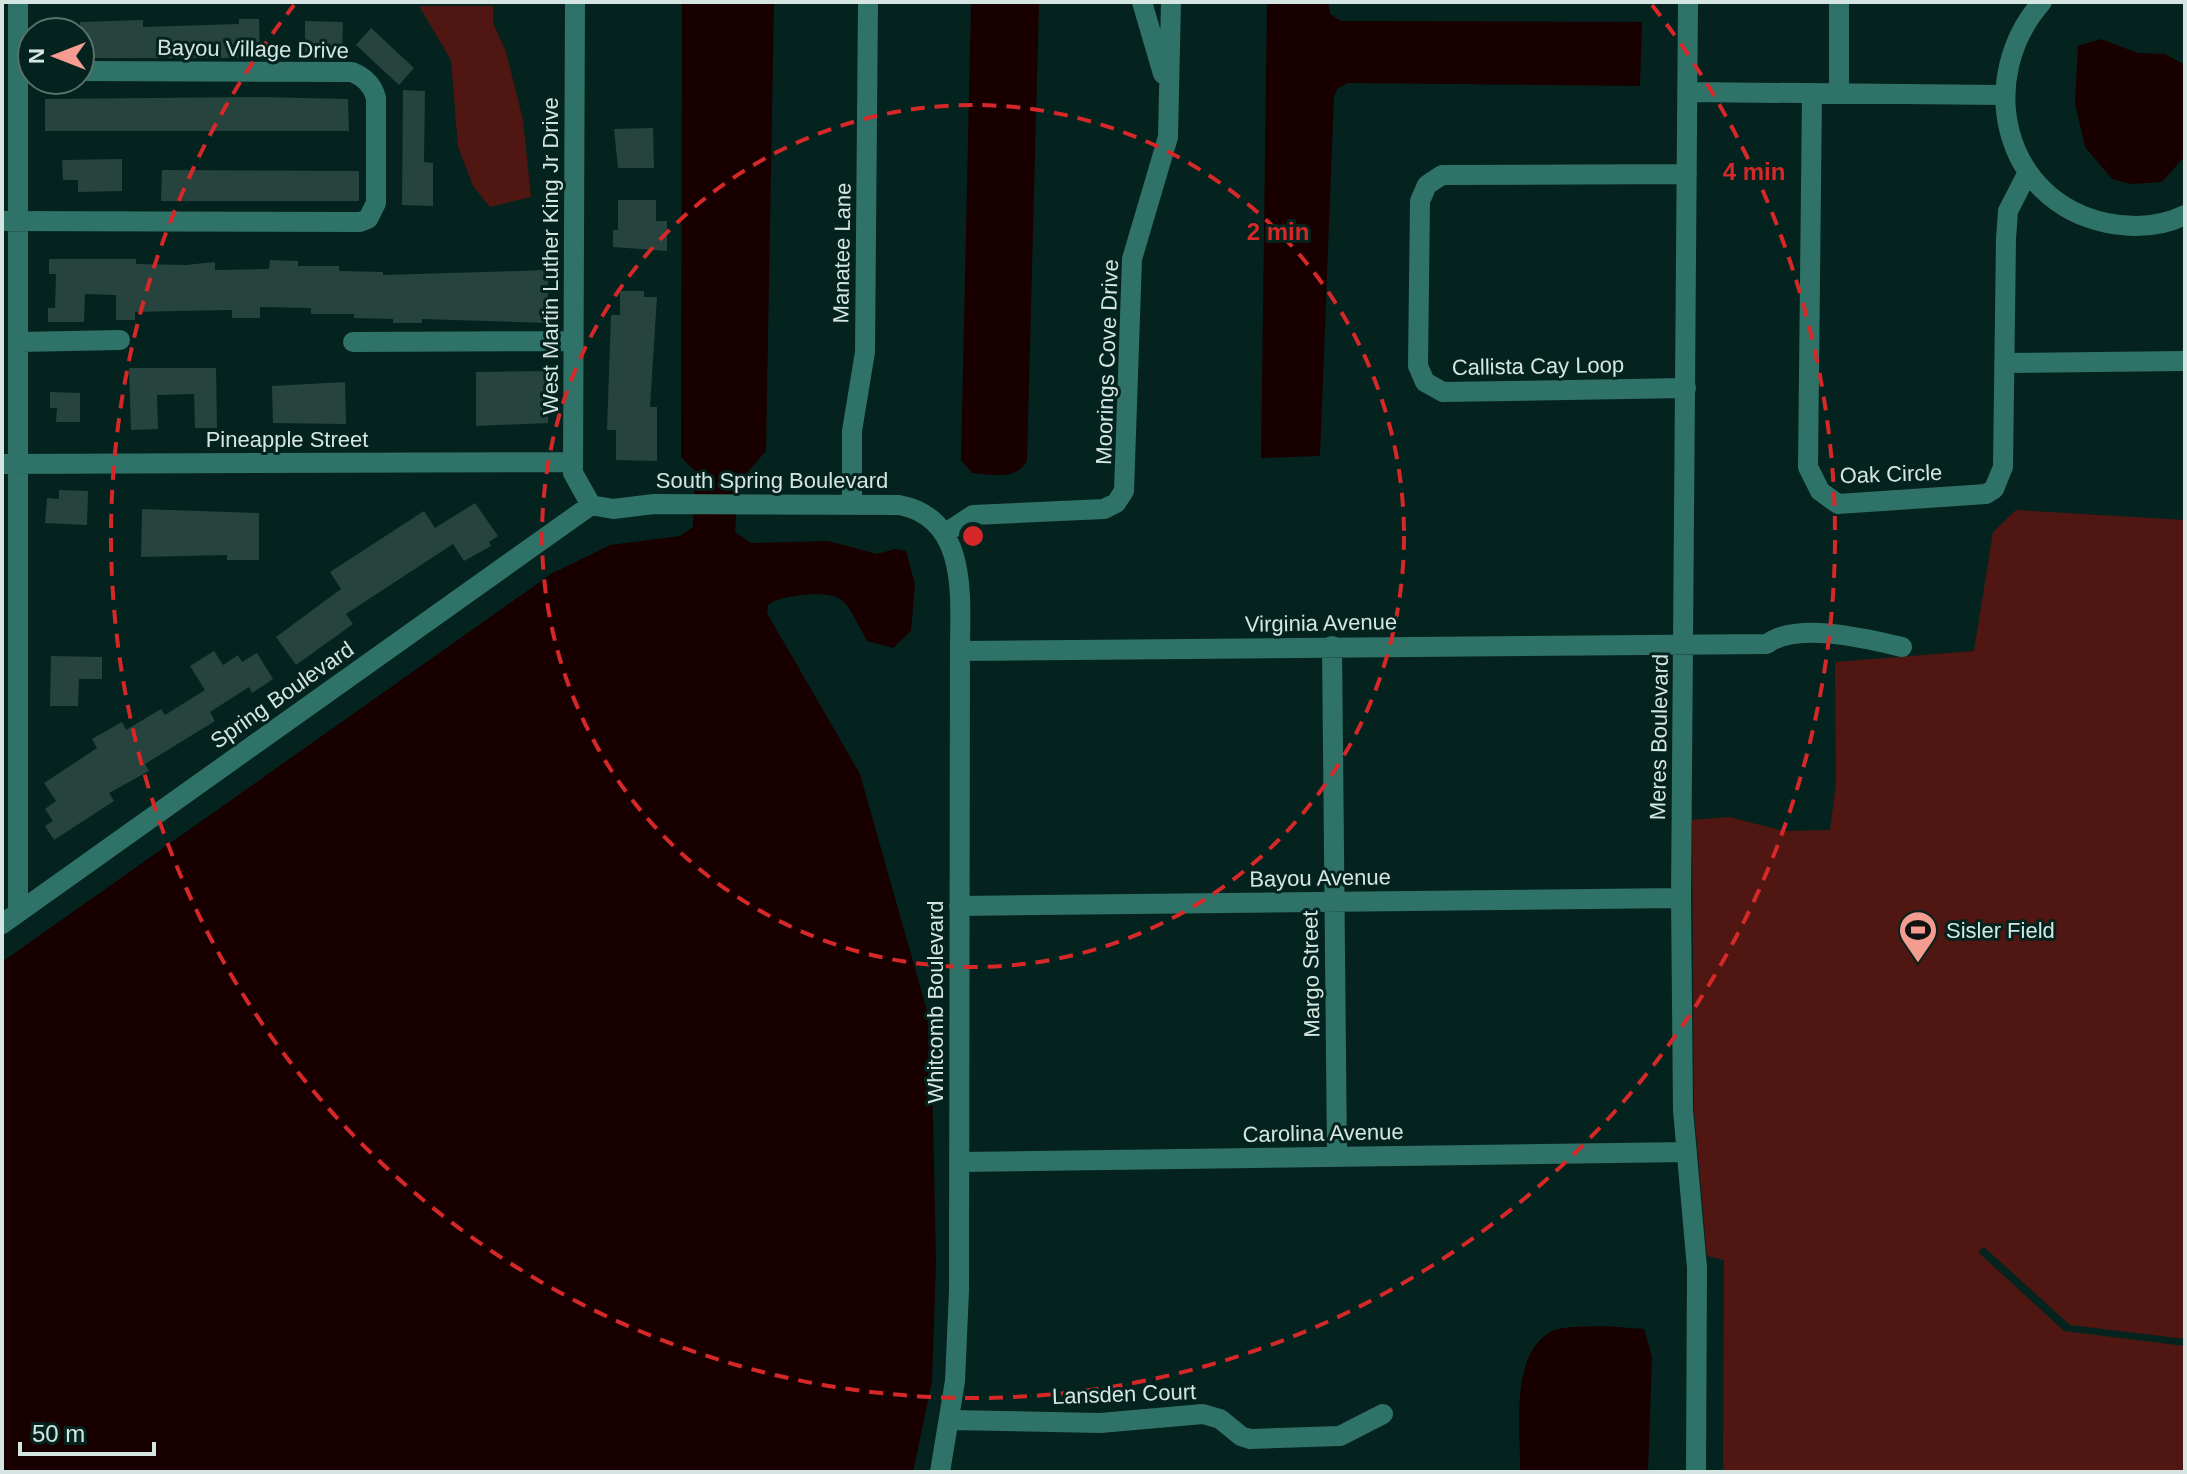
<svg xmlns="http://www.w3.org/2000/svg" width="2187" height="1474" viewBox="0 0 2187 1474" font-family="Helvetica,sans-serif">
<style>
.green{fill:#501611}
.water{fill:#190000}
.building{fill:#27433e}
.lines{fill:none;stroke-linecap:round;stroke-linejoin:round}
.minor{stroke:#2f7267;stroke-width:20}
.ring{fill:none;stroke:#d62828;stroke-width:4;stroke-dasharray:14 10}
.labels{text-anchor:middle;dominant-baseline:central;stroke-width:6;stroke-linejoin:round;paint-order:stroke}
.street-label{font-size:22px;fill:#d5e5e1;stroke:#05231e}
.poi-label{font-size:22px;fill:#d5e5e1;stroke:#05231e;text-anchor:start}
.centre{fill:#d62828;stroke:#05231e;stroke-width:4}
.ring-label{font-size:24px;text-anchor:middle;font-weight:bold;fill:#d62828;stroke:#05231e;stroke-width:6;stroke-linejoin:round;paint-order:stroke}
</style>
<rect width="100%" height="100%" fill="#05231e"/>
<!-- green -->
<path class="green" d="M419,6H493V23L506,52L523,120L531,197L490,207L473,186L458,147L451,60Z
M2016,510L2185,520V1339L2070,1325L1984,1247L1978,1252L2064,1331L2185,1346V1472H1723L1724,1260L1707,1256L1694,1110L1692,820L1729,817L1784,831L1830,830L1836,784L1835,662L1974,651L1993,532Z"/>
<!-- water -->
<path class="water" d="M682,2H774L766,451L738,483L735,532L751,543L828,541L877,554L895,549L906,551L915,584L911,631L893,648L867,641C860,629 851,606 840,599C827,590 779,595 768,605L767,613L860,774L931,1025L936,1262L932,1381L913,1472H2V962L551,574L610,545L680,536L693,527L695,471L681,457Z
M971,2H1039L1027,461C1016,481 992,474 972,473L961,460Z
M1267,2H1328L1330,14L1341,21L1642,22L1640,86L1348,83L1338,88L1334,96L1320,456L1261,458Z
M2101,39L2138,53L2165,54L2185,65V156L2162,182L2131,184L2112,179L2085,147L2075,103L2078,46Z
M1605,1326L1644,1329L1652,1357L1648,1472H1520C1521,1431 1509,1357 1550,1332C1563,1325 1590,1327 1605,1326Z"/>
<!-- building -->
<path class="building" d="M239,19H259L260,58H80V22L143,20V27L239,24Z
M305,21L343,22L342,53L305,52Z
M371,28L414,68L399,85L356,45Z
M403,90L425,91L424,162L433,163V206L402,205Z
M259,97L348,99L349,131H45V99Z
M653,128L654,168H618L614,129Z
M122,159V191L78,192V180H63L62,160Z
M162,170L359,171V201H161Z
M618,200H656V221H667V251L613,247V230H618Z
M49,259H136V264L186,265L215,262V270L269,269L270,260L298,261V266H339V271L383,272V275L548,270V323L422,319V323H393V319L354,318V314H311V308L260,307V318H232V310L176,311L135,312V320H116V295L85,294L84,322H48V308H55L56,274H49Z
M620,291H644V297H657L650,407H657V461L616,460V430H607L611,315H620Z
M129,368H216L217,428H195L194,394L157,395L158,429L131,430Z
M548,371V423L476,426V372Z
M345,382L346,424L273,423L272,386Z
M50,392L80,393V422H56L57,408H50Z
M59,490L88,491L87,525L45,523L47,498L59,499Z
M475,503L498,536L489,542L491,546L464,561L453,544L346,614L353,624L296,665L276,637L341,589L330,572L424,511L435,528Z
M142,509L259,513V560H227V555L141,557Z
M214,651L223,665L238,655L242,662L257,653L273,679L252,693L249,687L210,712L215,721L145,764L149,771L109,793L114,801L54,840L45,826L53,821L45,809L56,801L44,783L97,748L92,739L122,722L126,730L161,709L165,715L205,690L190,666Z
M51,656L102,657V679H79L78,706H50Z"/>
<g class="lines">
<!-- minor -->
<path class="minor" d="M575,2L573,473L591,505
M1142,2L1163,74
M1688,2L1681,898L1683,1110L1697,1268L1696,1472
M1839,2V93
M2042,2C1975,78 2002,201 2107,223C2133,228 2161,227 2185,215
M1687,92L2003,95
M1812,93L1808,467L1820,491L1838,504L1986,494L1994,489L2003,467L2006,239L2008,211L2028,172
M2,221L360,222L368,219L376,203V98C373,85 364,77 352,72L80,71
M19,342L120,340
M353,342L573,341
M2004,363L2185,361
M1686,388L1443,392L1425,382L1418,366L1420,201L1427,185L1442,175L1687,174
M2,464L573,462
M852,504V431L865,352L868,2
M591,505L613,509L654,504L899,505C969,518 960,598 960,651L959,1291L955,1381L940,1472
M944,534L973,515L1104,509L1116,503L1124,491L1132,259L1168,137L1171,2
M1332,646L1337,1157
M960,651L1767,644C1796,621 1868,639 1902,647
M959,906L1681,898
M18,912V2
M2,924L591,505
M960,1162L1687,1152
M950,1420L1100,1423L1203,1414L1220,1419L1241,1436L1250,1439L1340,1436L1383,1414"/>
</g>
<!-- distance rings -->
<g class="ring">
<circle cx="973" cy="536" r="431"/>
<path d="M1652 5A862 862 0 1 1 294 5"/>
</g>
<!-- icons -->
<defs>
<g id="stadium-pin" transform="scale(2)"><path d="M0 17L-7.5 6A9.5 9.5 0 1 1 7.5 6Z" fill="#f59c91" stroke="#05231e"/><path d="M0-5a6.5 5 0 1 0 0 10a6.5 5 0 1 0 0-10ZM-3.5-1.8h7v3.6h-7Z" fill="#111"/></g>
</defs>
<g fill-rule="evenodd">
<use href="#stadium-pin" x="1918" y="930"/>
</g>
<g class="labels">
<!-- street labels -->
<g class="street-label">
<text transform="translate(253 49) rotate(1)">Bayou Village Drive</text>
<text transform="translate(842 253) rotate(-89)">Manatee Lane</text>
<text transform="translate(550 256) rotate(-90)">West Martin Luther King Jr Drive</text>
<text transform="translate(1107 362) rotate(-88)">Moorings Cove Drive</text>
<text transform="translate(1538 366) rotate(-1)">Callista Cay Loop</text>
<text x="287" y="439">Pineapple Street</text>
<text transform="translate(1891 474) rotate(-2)">Oak Circle</text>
<text x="772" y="480">South Spring Boulevard</text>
<text transform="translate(1321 623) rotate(-1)">Virginia Avenue</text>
<text transform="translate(282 695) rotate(-35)">Spring Boulevard</text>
<text transform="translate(1659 737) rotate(-89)">Meres Boulevard</text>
<text transform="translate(1320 878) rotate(-1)">Bayou Avenue</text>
<text transform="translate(1311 974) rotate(-91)">Margo Street</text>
<text transform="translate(935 1002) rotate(-90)">Whitcomb Boulevard</text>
<text transform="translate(1323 1133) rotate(-1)">Carolina Avenue</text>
<text transform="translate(1124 1394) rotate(-2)">Lansden Court</text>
</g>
<!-- poi labels -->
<g class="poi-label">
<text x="1946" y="930">Sisler Field</text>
</g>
</g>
<circle cx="973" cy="536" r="12" class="centre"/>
<g class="ring-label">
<text x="1754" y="180">4 min</text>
<text x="1278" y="240">2 min</text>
</g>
<!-- border -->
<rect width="2187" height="1474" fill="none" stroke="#d5e5e1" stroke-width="8"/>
<!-- north arrow -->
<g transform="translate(56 56) rotate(270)"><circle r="38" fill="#05231e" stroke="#58716c" stroke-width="2"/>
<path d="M0-6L14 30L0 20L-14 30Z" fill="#f59c91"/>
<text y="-12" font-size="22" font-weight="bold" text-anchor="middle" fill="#d5e5e1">N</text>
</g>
<!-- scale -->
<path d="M20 1442v12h134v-12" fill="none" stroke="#d5e5e1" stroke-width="4"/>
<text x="32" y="1442" font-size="24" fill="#d5e5e1" stroke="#05231e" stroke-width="6" paint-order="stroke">50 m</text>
</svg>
